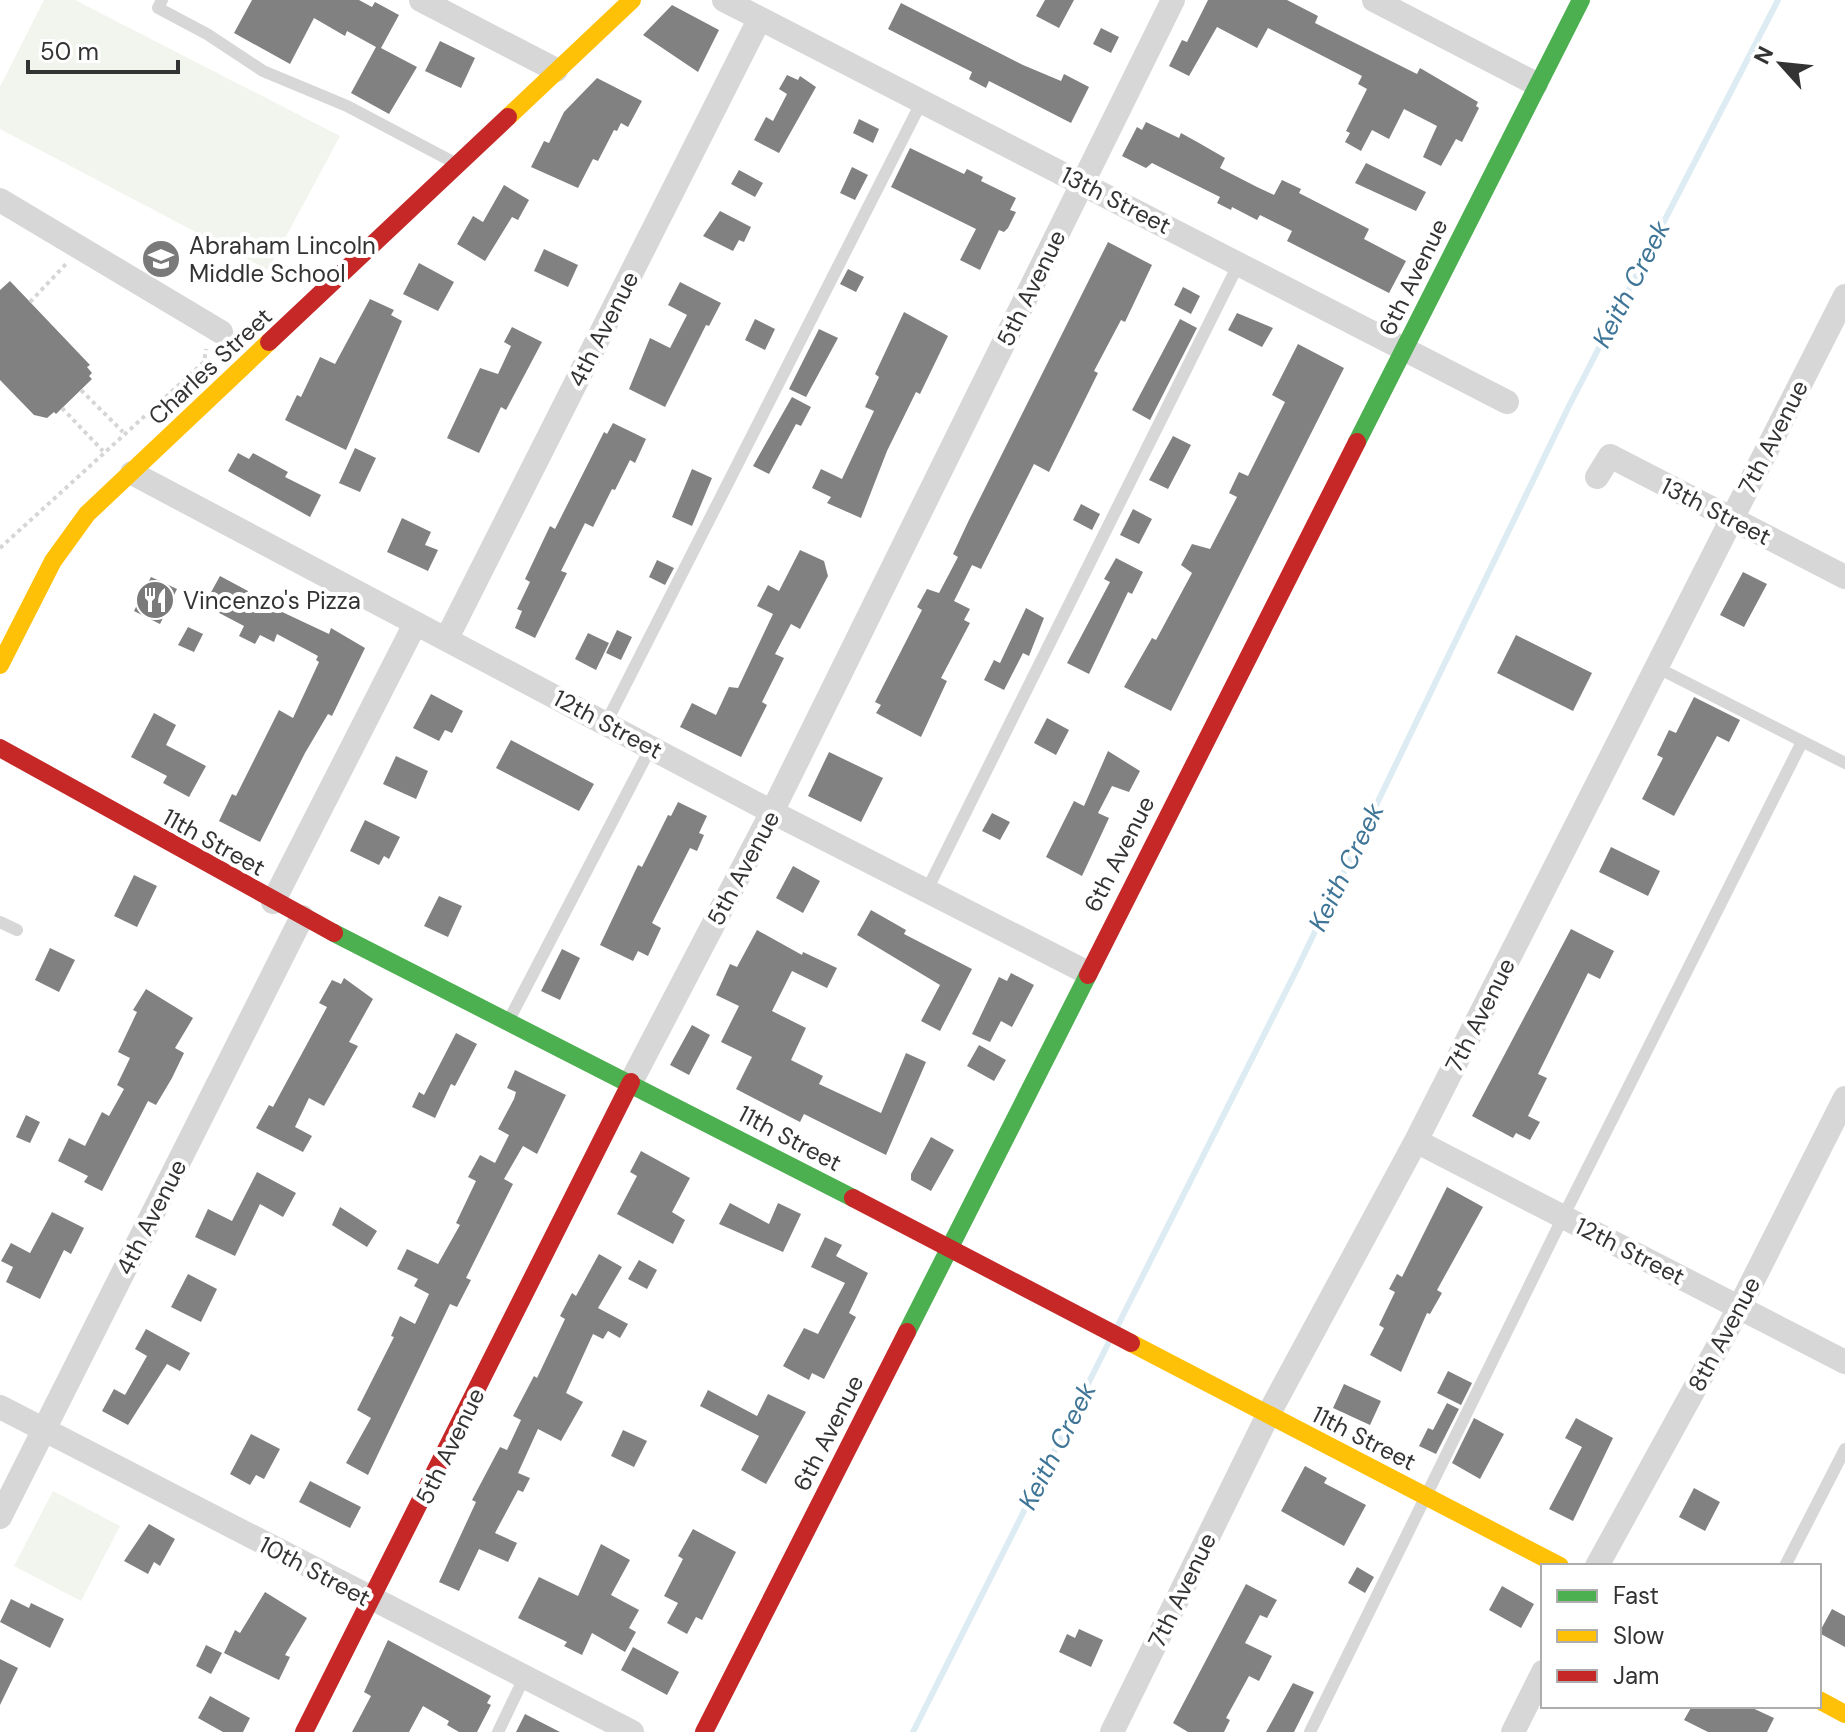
<svg xmlns="http://www.w3.org/2000/svg" width="1845" height="1732" viewBox="0 0 1845 1732" font-family="'DM Sans',sans-serif">
<style>
.green{fill:#f1f5ed}
.lines{fill:none;stroke-linecap:round;stroke-linejoin:round}
.stream{stroke:#ddebf3;stroke-width:6}
.building{fill:#818181}
.path{stroke:#d6d6d6;stroke-width:4;stroke-dasharray:4 4;stroke-linecap:butt}
.lane{stroke:#d7d7d7;stroke-width:12}
.street{stroke:#d7d7d7;stroke-width:24}
.fast{stroke:#4caf50;stroke-width:18}
.slow{stroke:#ffc107;stroke-width:18}
.jam{stroke:#c62828;stroke-width:18}
.labels{text-anchor:middle;dominant-baseline:central;stroke-width:8;stroke-linejoin:round;paint-order:stroke}
.street-label{font-size:24px;fill:#333;stroke:#fff}
.poi-label{font-size:24px;fill:#333;stroke:#fff;text-anchor:start}
.water-label{font-size:26px;font-style:italic;fill:#3f7597;stroke:#fff}
</style>
<rect width="100%" height="100%" fill="#fff"/>
<!-- green -->
<path class="green" d="M44,0H75L340,136L268,270L0,129V87Z
M53,1491L120,1526L81,1601L14,1566Z"/>
<g class="lines">
<!-- stream -->
<path class="stream" d="M1118,1325L1296,971L1569,406L1778,0
M913,1732L1109,1342"/>
</g>
<!-- building -->
<path class="building" d="M252,0H359L372,7L375,2L399,15L381,48L417,67L389,114L351,93L376,47L347,31L345,36L314,18L290,64L234,33Z
M1045,0H1074L1059,28L1036,16Z
M1208,0H1287L1318,16L1315,23L1417,74L1420,68L1478,102L1476,106L1479,108L1462,142L1456,139L1441,166L1423,157L1437,126L1404,109L1389,139L1372,130L1361,151L1345,142L1350,133L1346,131L1367,89L1358,84L1362,76L1268,28L1257,48L1217,27L1189,76L1169,66L1182,40L1187,42Z
M901,3L1023,65L1061,81L1064,74L1089,87L1071,123L989,81L986,88L969,79L972,72L888,29Z
M672,5L719,30L698,72L643,35Z
M1101,28L1119,37L1111,53L1093,44Z
M440,41L475,58L461,88L425,71Z
M787,75L798,80L800,76L816,87L779,153L754,140L766,117L773,121L787,94L779,89Z
M597,78L642,101L628,127L621,123L617,131L614,130L598,161L593,159L578,188L531,167L544,141L549,143L564,112Z
M859,119L879,129L873,143L853,133Z
M1146,122L1179,138L1181,133L1199,143L1225,158L1220,168L1257,187L1274,195L1282,180L1301,189L1299,193L1369,229L1364,239L1406,261L1389,293L1287,241L1292,231L1260,215L1257,220L1232,207L1231,210L1217,203L1220,197L1152,163L1146,168L1122,156L1137,127L1142,130Z
M910,148L964,174L967,169L983,177L981,181L1016,198L1010,210L1016,212L1008,228L1004,232L999,230L980,270L960,260L976,229L891,187Z
M1366,163L1426,192L1416,211L1355,183Z
M852,167L868,175L855,200L840,193Z
M739,170L763,183L755,197L731,184Z
M504,185L529,200L518,220L512,217L485,261L457,244L473,216L483,222Z
M720,211L751,227L744,242L739,240L733,251L703,236Z
M1108,242L1152,265L1125,322L1121,320L1094,371L1098,373L1049,472L1034,464L981,569L972,565L954,601L970,609L964,620L970,623L941,678L947,681L921,737L876,713L881,705L875,702L922,610L917,607L927,589L939,593L958,557L953,554L969,520Z
M544,249L578,265L568,287L534,271Z
M419,263L454,282L438,311L403,294Z
M848,269L864,277L856,292L840,284Z
M10,281L90,365L87,367L92,373L89,376L92,379L56,414L54,412L47,418L34,415L0,380V290Z
M680,282L721,303L709,326L706,325L665,407L629,389L650,338L670,348L687,315L668,305Z
M1183,287L1200,296L1191,314L1174,305Z
M370,299L394,310L391,315L402,321L346,450L285,420L297,395L301,397L320,357L335,364Z
M904,312L948,336L920,394L916,392L887,451L861,518L827,503L831,497L812,488L821,469L842,479L874,411L865,407L879,377L875,374Z
M1237,313L1273,328L1262,347L1228,330Z
M755,319L775,329L765,350L745,340Z
M1180,319L1197,328L1150,420L1132,410Z
M512,327L542,342L506,410L501,407L479,453L447,438L480,368L498,374L511,346L504,342Z
M819,329L838,338L806,397L789,389Z
M1298,344L1344,368L1171,711L1124,687L1152,638L1156,640L1192,573L1181,565L1192,544L1210,549L1237,497L1229,493L1239,472L1248,476L1285,402L1272,395Z
M792,397L811,407L801,426L796,424L769,474L753,466Z
M613,423L646,439L635,463L630,460L615,490L612,489L593,527L585,523L561,571L567,573L535,638L515,628L522,611L517,609L530,582L525,579L550,526L555,529L604,432L607,434Z
M1173,436L1191,445L1168,489L1149,480Z
M355,448L376,458L360,492L339,483Z
M238,453L249,459L253,453L288,472L285,477L321,495L310,517L228,471Z
M692,469L712,478L692,526L672,517Z
M1081,504L1100,514L1092,530L1073,520Z
M1133,509L1152,519L1139,544L1120,535Z
M402,518L431,532L425,545L438,550L428,571L387,552Z
M800,550L824,561L828,576L800,629L791,624L775,654L784,658L762,702L767,705L741,757L680,727L692,703L716,715L729,687L738,688L773,614L757,606L768,585L779,591Z
M1116,558L1143,572L1132,594L1128,592L1089,674L1067,663L1110,582L1104,579Z
M657,560L674,568L665,585L649,577Z
M1743,572L1767,584L1744,627L1720,615Z
M220,576L248,591L246,595L329,634L331,628L365,648L332,716L328,714L305,753L260,842L219,821L232,794L236,796L279,710L293,718L319,662L316,660L318,656L277,634L274,642L260,635L255,644L239,636L244,626L204,605Z
M151,577L177,589L160,624L134,611Z
M1026,608L1044,618L1029,656L1023,653L1004,690L984,680L994,660L1000,663Z
M188,627L203,634L194,652L178,645Z
M617,630L632,637L621,660L606,653Z
M588,633L609,643L596,670L575,659Z
M1516,635L1592,673L1573,711L1497,673Z
M431,694L463,711L452,733L445,730L439,741L413,728Z
M1694,697L1740,720L1729,742L1717,736L1674,816L1642,799L1663,758L1657,755L1669,730L1676,733Z
M154,713L176,725L166,745L206,766L189,797L163,783L167,776L131,757Z
M1047,718L1069,730L1056,755L1034,743Z
M511,740L594,784L579,811L496,768Z
M1108,751L1140,771L1129,792L1112,786L1098,813L1109,818L1082,876L1046,857L1074,801L1084,806Z
M829,752L883,778L861,822L808,796Z
M396,756L428,771L416,799L383,784Z
M678,802L707,816L699,833L704,835L697,851L690,848L657,913L652,923L661,928L648,956L638,951L633,961L600,945L638,865L642,867L668,815L671,816Z
M992,813L1010,822L1000,840L982,831Z
M365,820L400,837L389,859L384,856L379,865L350,851Z
M1611,847L1660,871L1648,896L1599,872Z
M793,866L820,881L803,913L776,898Z
M134,875L157,886L137,927L114,916Z
M439,896L462,906L448,937L424,926Z
M871,910L906,930L904,934L972,969L940,1031L921,1021L940,985L857,935Z
M1571,929L1614,951L1600,979L1588,973L1538,1074L1547,1078L1528,1116L1540,1122L1530,1140L1516,1133L1513,1138L1472,1116Z
M757,930L802,955L803,952L837,968L827,988L792,971L772,1011L806,1028L791,1060L823,1076L819,1084L881,1113L906,1053L926,1062L886,1155L804,1114L800,1122L736,1089L752,1057L721,1042L739,1006L716,995L730,964L737,967Z
M50,948L75,960L59,992L35,980Z
M562,949L580,958L560,1000L541,991Z
M1011,973L1034,985L1012,1027L1001,1021L990,1042L972,1034L999,977L1007,981Z
M344,978L373,999L349,1042L358,1046L324,1106L309,1098L295,1127L312,1136L303,1152L256,1128L269,1105L273,1107L327,1007L319,1003L332,980L341,984Z
M146,989L193,1018L175,1048L184,1053L172,1078L156,1105L148,1101L102,1191L84,1182L88,1176L58,1161L69,1138L85,1146L102,1112L109,1116L124,1089L117,1085L130,1058L118,1052L137,1012L133,1010Z
M692,1025L710,1035L689,1075L670,1065Z
M456,1033L477,1044L455,1086L451,1084L435,1118L412,1107L419,1092L424,1095Z
M979,1045L1006,1060L994,1081L967,1066Z
M515,1070L566,1095L537,1154L523,1146L504,1179L513,1184L466,1278L471,1280L457,1307L450,1304L368,1475L346,1463L371,1418L357,1410L394,1337L391,1336L400,1316L415,1324L429,1294L414,1286L418,1279L397,1269L407,1249L438,1264L460,1225L456,1223L476,1181L468,1177L480,1155L495,1163L509,1135L498,1129L514,1099L516,1092L507,1088Z
M26,1115L40,1122L30,1143L16,1137Z
M931,1137L954,1150L931,1191L911,1180V1174Z
M641,1151L690,1178L672,1212L685,1220L673,1244L617,1214L637,1176L630,1172Z
M257,1172L296,1193L283,1217L260,1204L235,1256L195,1237L208,1209L232,1221Z
M1447,1187L1483,1207L1437,1290L1442,1293L1430,1314L1427,1313L1401,1372L1370,1355L1384,1328L1379,1325L1395,1292L1389,1289L1397,1274L1402,1277Z
M730,1203L769,1224L778,1203L801,1214L783,1252L719,1224Z
M340,1207L377,1231L367,1247L332,1225Z
M52,1212L84,1228L71,1254L64,1250L40,1299L6,1282L13,1267L1,1261L11,1243L30,1253Z
M825,1237L842,1245L836,1256L868,1273L849,1313L856,1317L824,1379L812,1373L809,1380L783,1366L804,1328L818,1334L845,1283L811,1267Z
M599,1254L622,1267L598,1308L628,1324L620,1338L608,1331L603,1339L593,1334L566,1393L583,1402L561,1441L538,1429L518,1473L530,1478L523,1492L518,1490L495,1533L517,1543L508,1562L479,1549L459,1591L439,1582L476,1502L472,1500L500,1447L507,1450L521,1420L513,1416L534,1376L537,1378L565,1319L560,1316L572,1293L576,1296Z
M639,1260L657,1270L647,1289L628,1279Z
M188,1274L217,1289L201,1322L171,1307Z
M146,1329L190,1353L180,1371L167,1364L128,1425L102,1411L114,1389L125,1395L147,1356L135,1349Z
M1448,1371L1472,1383L1461,1405L1437,1393Z
M1344,1384L1381,1401L1370,1425L1333,1408Z
M708,1390L757,1416L768,1394L806,1412L766,1484L741,1470L759,1436L700,1406Z
M1447,1403L1459,1409L1436,1454L1419,1446L1428,1428L1433,1430Z
M1474,1418L1504,1434L1480,1479L1452,1463Z
M1576,1418L1613,1438L1573,1521L1549,1509L1582,1447L1565,1438Z
M623,1430L647,1441L634,1467L611,1456Z
M251,1434L280,1449L264,1479L256,1475L250,1485L230,1474Z
M1305,1466L1327,1478L1324,1483L1366,1505L1344,1546L1281,1511Z
M310,1481L361,1507L350,1528L299,1502Z
M1694,1488L1720,1502L1705,1531L1679,1517Z
M149,1524L175,1539L160,1566L154,1562L148,1574L124,1561Z
M693,1529L736,1552L702,1620L696,1617L687,1634L667,1623L678,1603L664,1596L683,1559L678,1556Z
M601,1544L630,1560L611,1595L639,1610L629,1628L636,1632L625,1652L592,1633L582,1655L564,1646L567,1642L518,1618L539,1577L578,1596Z
M1357,1567L1374,1577L1365,1593L1348,1583Z
M1246,1584L1277,1600L1267,1618L1260,1615L1245,1643L1272,1656L1259,1681L1249,1676L1226,1718L1230,1720L1224,1732H1188L1173,1723Z
M1502,1586L1534,1604L1521,1628L1489,1610Z
M265,1592L307,1618L285,1655L290,1657L279,1680L224,1653L235,1630L240,1633Z
M11,1599L29,1608L31,1603L64,1619L50,1648L0,1622Z
M1832,1609L1845,1616V1647L1819,1633Z
M1079,1629L1103,1640L1091,1667L1059,1652L1067,1634L1075,1638Z
M388,1640L491,1696L487,1703L491,1705L477,1732H459L447,1725L449,1721L423,1706L409,1732H352L371,1696L364,1692Z
M206,1645L222,1653L211,1674L196,1666Z
M633,1647L679,1672L667,1695L621,1670Z
M0,1659L18,1668L0,1705Z
M1293,1683L1314,1692L1294,1732H1266Z
M210,1696L250,1718L243,1732H223L198,1718Z
M1692,1706H1748L1774,1718L1767,1732H1708L1684,1720Z
M525,1714L560,1732H516Z"/>
<g class="lines">
<!-- path -->
<path class="path" d="M30,302L66,264
M81,390L123,432
M62,408L103,451
M0,548L204,362L206,349"/>
<!-- lane -->
<path class="lane" d="M162,0L158,8L207,34L263,71L347,106L455,163
M1656,667L1845,763
M606,723L922,101
M927,890L1239,263
M0,922L17,930
M510,1018L651,747
M1785,1566L1845,1449
M498,1732L524,1678
M1310,1732L1563,1217L1802,742"/>
<!-- street -->
<path class="street" d="M421,0L556,70
M724,0L1507,402
M1374,0L1536,84
M0,200L221,332
M132,473L772,812L1086,972
M1597,477L1610,456L1845,577
M447,638L759,20
M273,902L415,624
M631,1082L772,812L1173,0
M1416,1141L1845,1362
M0,1407L632,1732
M0,1517L302,917
M1597,1566L1739,1308L1845,1098
M1112,1732L1268,1415L1416,1141L1845,296
M1513,1732L1543,1672"/>
<!-- fast -->
<path class="fast" d="M1357,442L1581,0
M334,933L853,1198
M907,1332L1088,975"/>
<!-- slow -->
<path class="slow" d="M508,117L632,0
M0,665L53,561L87,514L269,342
M1131,1343L1560,1566
M1819,1700L1845,1714"/>
<!-- jam -->
<path class="jam" d="M269,342L508,117
M0,748L334,933
M1088,975L1357,442
M853,1198L1131,1343
M304,1732L631,1082
M704,1732L907,1332"/>
</g>
<!-- icons -->
<defs>
<g id="school-disc" transform="scale(2)"><circle r="9.5" fill="#7a7a7a" stroke="#fff"/><path d="M0-5L7-2L0 1L-7-2ZM-4 1L0 2.5L4 1V4Q0 6-4 4Z" fill="#fff"/></g>
<g id="restaurant-disc" transform="scale(2)"><circle r="9.5" fill="#7a7a7a" stroke="#fff"/><path d="M-5-6h1v4h1v-4h1v4h1v-4h1v5L-1.5 .5V6h-2V.5L-5-1ZM5-6V6H3V1.5H1.5Q1.5-4 5-6Z" fill="#fff"/></g>
</defs>
<g fill-rule="evenodd">
<use href="#school-disc" x="161" y="259"/>
<use href="#restaurant-disc" x="155" y="600"/>
</g>
<g class="labels">
<!-- street labels -->
<g class="street-label">
<text transform="translate(1116 200) rotate(27)">13th Street</text>
<text transform="translate(1413 277) rotate(-64)">6th Avenue</text>
<text transform="translate(1031 288) rotate(-64)">5th Avenue</text>
<text transform="translate(603 329) rotate(-63)">4th Avenue</text>
<text transform="translate(210 366) rotate(-43)">Charles Street</text>
<text transform="translate(1773 437) rotate(-63)">7th Avenue</text>
<text transform="translate(1716 511) rotate(27)">13th Street</text>
<text transform="translate(608 724) rotate(28)">12th Street</text>
<text transform="translate(214 842) rotate(29)">11th Street</text>
<text transform="translate(1119 854) rotate(-63)">6th Avenue</text>
<text transform="translate(743 868) rotate(-62)">5th Avenue</text>
<text transform="translate(1480 1015) rotate(-63)">7th Avenue</text>
<text transform="translate(790 1138) rotate(28)">11th Street</text>
<text transform="translate(151 1217) rotate(-63)">4th Avenue</text>
<text transform="translate(1630 1251) rotate(27)">12th Street</text>
<text transform="translate(1724 1334) rotate(-62)">8th Avenue</text>
<text transform="translate(828 1433) rotate(-63)">6th Avenue</text>
<text transform="translate(1364 1438) rotate(27)">11th Street</text>
<text transform="translate(450 1446) rotate(-64)">5th Avenue</text>
<text transform="translate(315 1571) rotate(28)">10th Street</text>
<text transform="translate(1182 1590) rotate(-64)">7th Avenue</text>
</g>
<!-- poi labels -->
<g class="poi-label">
<text x="189" y="245">Abraham Lincoln<tspan x="189" dy="28">Middle School</tspan></text>
<text x="183" y="600">Vincenzo's Pizza</text>
</g>
<!-- water labels -->
<g class="water-label">
<text transform="translate(1631 284) rotate(-63)">Keith Creek</text>
<text transform="translate(1346 867) rotate(-64)">Keith Creek</text>
<text transform="translate(1057 1446) rotate(-63)">Keith Creek</text>
</g>
</g>
<!-- legend -->
<rect x="1541" y="1564" width="280" height="144" fill="#ffffff" stroke="#adadad" stroke-width="2"/>
<rect x="1557" y="1590" width="40" height="12" fill="#4caf50" stroke="#adadad" stroke-width="2"/>
<text x="1613" y="1604" font-size="24" fill="#333333">Fast</text>
<rect x="1557" y="1630" width="40" height="12" fill="#ffc107" stroke="#adadad" stroke-width="2"/>
<text x="1613" y="1644" font-size="24" fill="#333333">Slow</text>
<rect x="1557" y="1670" width="40" height="12" fill="#c62828" stroke="#adadad" stroke-width="2"/>
<text x="1613" y="1684" font-size="24" fill="#333333">Jam</text>
<!-- north arrow -->
<g transform="translate(1781 64) rotate(297)" stroke="#ffffff" stroke-width="6" paint-order="stroke">
<path d="M0-6L14 30L0 20L-14 30Z" fill="#333333"/>
<text y="-12" font-size="22" font-weight="bold" text-anchor="middle" fill="#333333">N</text>
</g>
<!-- scale -->
<path d="M28 60v12h150v-12" fill="none" stroke="#333333" stroke-width="4"/>
<text x="40" y="60" font-size="24" fill="#333333" stroke="#ffffff" stroke-width="6" paint-order="stroke">50 m</text>
</svg>
